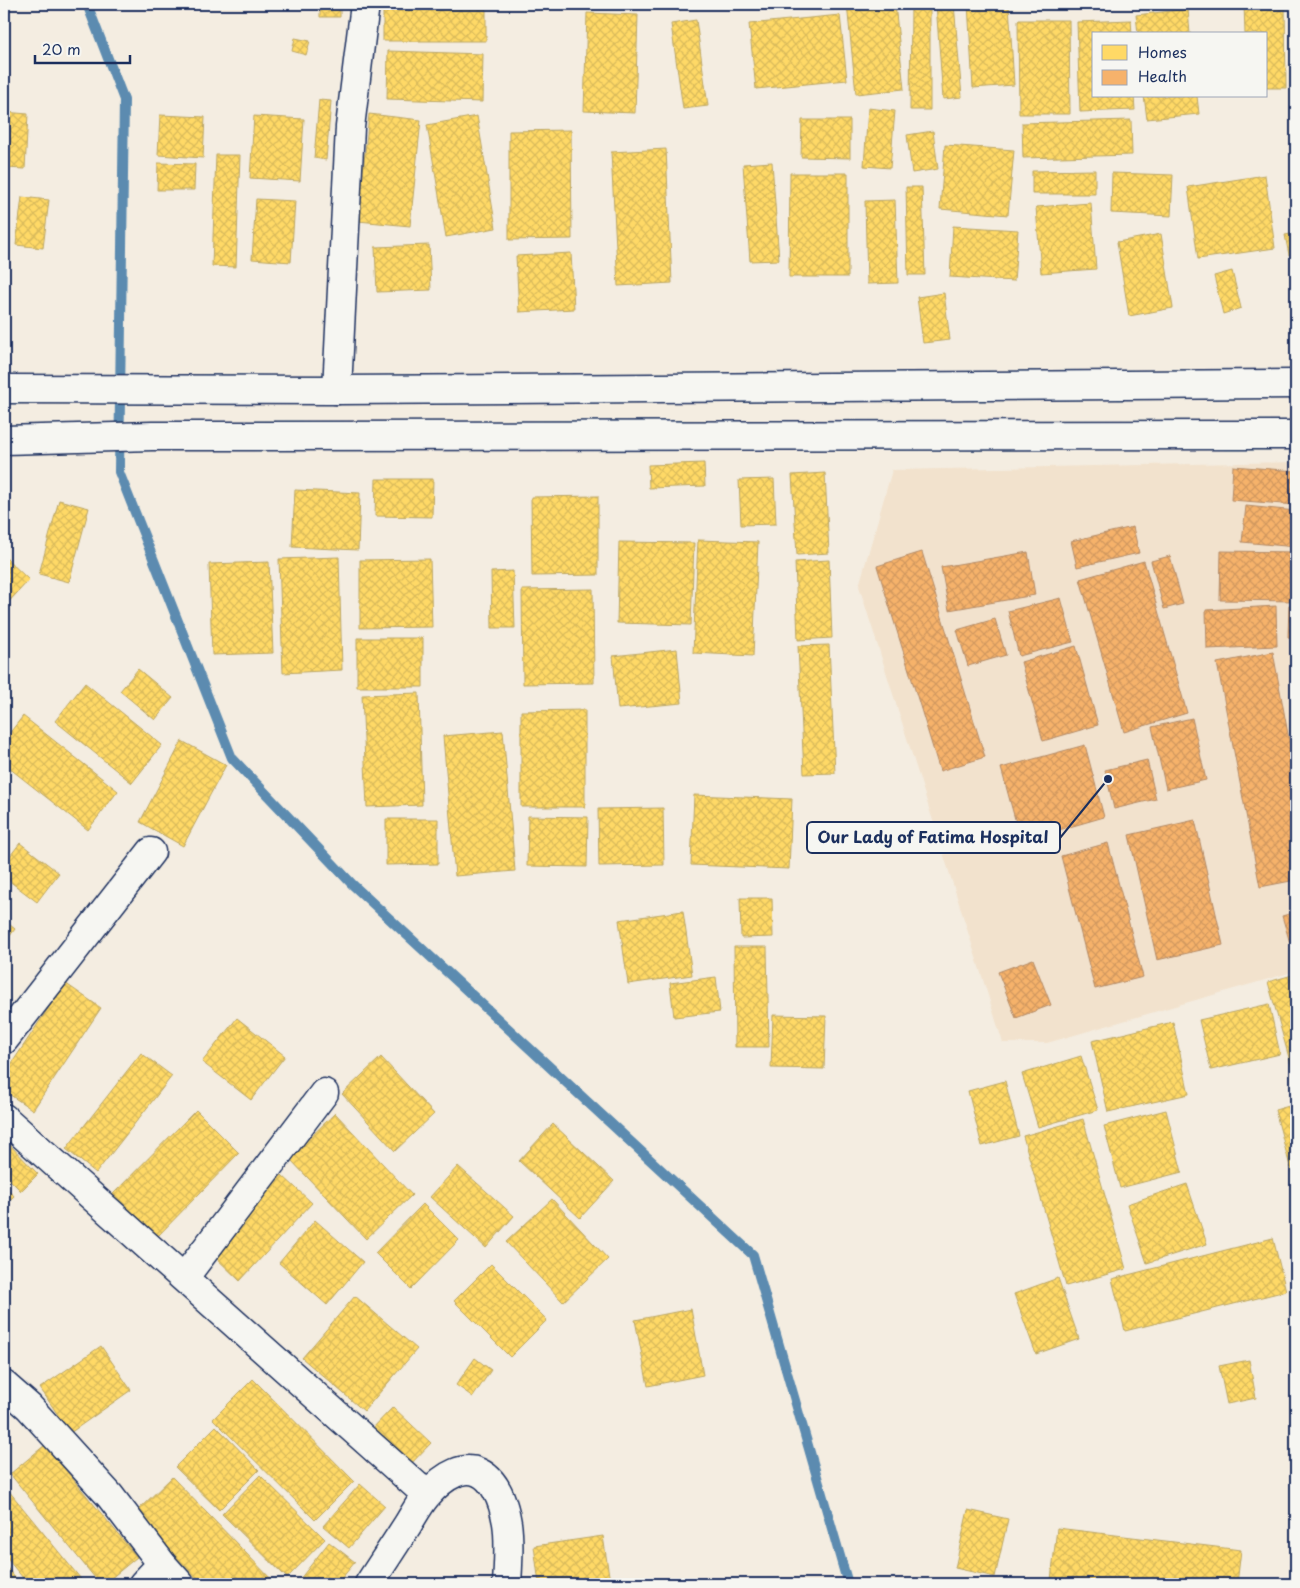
<svg xmlns="http://www.w3.org/2000/svg" width="1300" height="1588" viewBox="0 0 1300 1588" font-family="'Playpen Sans',sans-serif">
<style>
.built{fill:#f2e2cd}
.homes{fill:url(#homes-cross-hatch);stroke:#bba664}
.health{fill:url(#health-cross-hatch);stroke:#b48b67}
.lines{fill:none;stroke-linecap:round;stroke-linejoin:round}
.stream{stroke:#5b8bb0;stroke-width:10}
.minor-casing{stroke:#1b2f5e;stroke-width:31}
.major-casing{stroke:#1b2f5e;stroke-width:31}
.minor{stroke:#f6f6f2;stroke-width:28}
.major{stroke:#f6f6f2;stroke-width:28}
.leader{fill:none;stroke:#1b2f5e;stroke-width:2}
.callout-dot{fill:#1b2f5e;stroke:#f6f6f2;stroke-width:2}
.callout{fill:#f6f6f2;stroke:#1b2f5e;stroke-width:2}
.callout-label{font-size:16px;text-anchor:middle;font-weight:bold;fill:#1b2f5e}
</style>
<defs>
<pattern id="homes-cross-hatch" width="8" height="8" patternUnits="userSpaceOnUse" patternTransform="scale(1.25)"><rect width="8" height="8" fill="#ffd966"/><path d="M0 0l8 8M0 8l8-8" fill="none" stroke="#dabb5b"/></pattern>
<pattern id="health-cross-hatch" width="8" height="8" patternUnits="userSpaceOnUse" patternTransform="scale(1.25)"><rect width="8" height="8" fill="#f6b26b"/><path d="M0 0l8 8M0 8l8-8" fill="none" stroke="#d2995f"/></pattern>
</defs>
<rect width="100%" height="100%" fill="#f4ede1"/>
<filter id="ink" filterUnits="userSpaceOnUse"><feTurbulence type="fractalNoise" baseFrequency=".02" numOctaves="2"/><feDisplacementMap in="SourceGraphic" scale="10" xChannelSelector="R" yChannelSelector="G"/><feConvolveMatrix kernelMatrix="1 2 1 2 8 2 1 2 1" color-interpolation-filters="sRGB"/></filter>
<g filter="url(#ink)">
<!-- built -->
<path class="built" d="M1296,462V971L1047,1043H1003L859,586L892,470Z"/>
<!-- homes -->
<path class="homes" d="M320,4H340V17H320Z
M383,4H486V41H383Z
M847,4H895L904,89L856,94Z
M911,4H930V110H910Z
M936,4H954L962,97L943,99Z
M968,4H1009L1014,85L973,88Z
M1244,4H1285L1286,88H1266V34H1245Z
M1188,9L1190,34H1138L1136,15Z
M587,13L638,15L635,113L584,111Z
M840,15L847,80L756,89L749,24Z
M696,20L708,106L683,109L671,24Z
M1018,20H1069L1070,114H1019Z
M1131,20L1132,34H1094V96H1134L1135,110L1080,112L1077,22Z
M295,38L310,41L306,55L292,51Z
M388,51L483,54L482,102L387,99Z
M1144,96H1197L1199,114L1147,119Z
M319,100L331,101L326,160L314,158Z
M868,108L895,111L890,168L864,166Z
M4,112L28,114L25,169L4,168Z
M369,114L421,120L410,226L358,221Z
M160,115L205,117L203,158L158,155Z
M254,116L304,119L300,181L250,178Z
M477,116L496,228L446,237L427,125Z
M802,120H850V158L801,157Z
M1131,120L1132,155L1023,158L1022,123Z
M571,130L572,239L509,240V131Z
M933,131L938,169L912,173L907,135Z
M945,145L1014,150L1008,215L940,209Z
M666,149L672,283L618,286L611,152Z
M216,155H240L236,267L212,266Z
M772,162L779,260L750,261L743,164Z
M158,163L195,164L194,190H157Z
M1095,170V194H1032V171Z
M790,173H848V277H789Z
M1112,173L1173,175L1171,216L1111,213Z
M1265,175L1275,248L1198,259L1188,187Z
M906,187H922L925,275H908Z
M22,197L49,200L43,248L16,245Z
M256,199L295,201L291,262L252,259Z
M895,200L898,283L867,284L865,201Z
M1091,203L1096,269L1041,273L1036,207Z
M953,226L1018,230L1014,281L950,277Z
M1296,233V254L1289,255L1285,235Z
M1161,234L1173,308L1129,316L1117,242Z
M429,245L431,290L377,292L375,247Z
M571,253L574,309L519,312L516,256Z
M1232,271L1241,308L1223,314L1214,276Z
M944,293L950,340L923,343L917,297Z
M704,463L705,486L649,488L648,465Z
M825,473L829,553L797,555L792,475Z
M376,479H433L432,517L375,516Z
M774,479L776,524L741,525L739,480Z
M295,490L360,493L358,550L292,547Z
M598,496V575L532,576L531,497Z
M59,500L89,508L69,582L39,574Z
M698,540L758,542L753,656L693,653Z
M619,542L694,543L691,625L617,623Z
M5,557L29,580L4,607V559Z
M339,557L342,670L283,673L279,559Z
M430,559L432,627L360,628V560Z
M829,560L832,638L798,640L795,562Z
M269,562L273,653L212,655L209,564Z
M513,571L515,628H492L491,572Z
M593,589L594,683L523,684L522,590Z
M357,638H423V687H357Z
M829,645L835,773L804,774L798,646Z
M677,649L682,703L618,709L613,656Z
M138,669L173,698L155,720L120,691Z
M85,683L162,745L132,783L55,721Z
M419,693L422,805L367,807L362,695Z
M585,710V807H521V711Z
M23,716L118,791L88,830L4,764V740Z
M503,731L515,871L455,876L443,736Z
M182,741L226,765L183,846L140,822Z
M694,795L792,799L789,869L691,865Z
M663,808L664,865L599,866L598,809Z
M528,816L588,817L587,867L527,866Z
M386,819H438V864L386,865Z
M20,843L59,873L37,902L4,877V864Z
M740,898H772L773,937L741,938Z
M683,911L692,975L628,984L619,920Z
M4,920L15,929L4,944Z
M734,947H767L769,1047H735Z
M1296,974V1083L1268,982Z
M716,977L720,1012L674,1017L670,983Z
M65,983L101,1008L33,1110L4,1091V1075Z
M1269,1004L1280,1054L1211,1070L1199,1020Z
M773,1015L826,1016L824,1069L771,1068Z
M237,1018L285,1056L251,1100L202,1062Z
M1173,1022L1189,1094L1108,1112L1092,1041Z
M141,1053L172,1076L96,1173L66,1149Z
M1081,1056L1098,1110L1038,1127L1022,1074Z
M381,1057L434,1114L395,1151L342,1094Z
M1005,1081L1019,1136L982,1146L968,1091Z
M1296,1104V1189L1275,1110Z
M196,1110L239,1153L154,1240L111,1196Z
M1166,1110L1182,1172L1120,1188L1104,1126Z
M335,1113L412,1195L366,1239L289,1158Z
M1083,1119L1126,1269L1066,1286L1023,1136Z
M553,1124L614,1181L580,1218L519,1161Z
M4,1139L38,1174L21,1191L4,1174Z
M458,1166L514,1216L486,1248L430,1197Z
M282,1175L312,1203L240,1281L211,1253Z
M4,1184L14,1196L4,1206Z
M1187,1184L1207,1244L1147,1263L1127,1204Z
M552,1199L608,1259L563,1302L506,1242Z
M423,1204L459,1240L411,1289L375,1253Z
M315,1220L363,1262L327,1305L279,1263Z
M1273,1238L1286,1291L1125,1331L1112,1279Z
M491,1264L547,1320L510,1357L454,1301Z
M1058,1278L1079,1339L1036,1354L1014,1294Z
M355,1296L417,1349L364,1411L302,1358Z
M691,1309L703,1375L648,1386L635,1320Z
M101,1346L131,1390L70,1433L40,1388Z
M475,1358L491,1370L473,1397L456,1385Z
M1249,1360L1256,1398L1227,1404L1219,1366Z
M253,1379L354,1481L315,1520L213,1419Z
M393,1407L431,1443L407,1468L369,1432Z
M216,1426L259,1470L219,1510L175,1467Z
M45,1445L137,1557L104,1584H100L10,1474Z
M260,1475L325,1539L287,1578L222,1514Z
M172,1477L276,1584H202L134,1514Z
M360,1484L385,1506L349,1548L323,1526Z
M4,1485L85,1584H28L4,1555Z
M968,1510L1008,1519L995,1577L955,1568Z
M1057,1528L1241,1550L1237,1584H1089L1051,1580Z
M603,1536L610,1582L598,1584H539L534,1546Z
M329,1542L355,1562L337,1584H296Z
M4,1564L20,1584H4Z"/>
<!-- health -->
<path class="health" d="M1233,466L1296,471V505L1231,500Z
M1246,506L1296,511V547L1242,542Z
M1133,527L1139,553L1077,567L1071,541Z
M1221,551L1296,552V601L1220,600Z
M922,552L985,757L940,771L877,566Z
M1028,552L1035,595L949,610L941,567Z
M1170,556L1183,604L1164,609L1151,561Z
M1144,561L1187,713L1124,732L1080,579Z
M1061,598L1073,642L1019,656L1008,611Z
M1289,605H1296V638L1288,637Z
M1276,606L1277,646L1207,649L1206,610Z
M995,619L1006,655L968,666L957,630Z
M1076,646L1098,725L1043,741L1021,662Z
M1273,652L1296,778V880L1260,887L1217,663Z
M1192,718L1206,780L1166,789L1152,727Z
M1085,745L1104,817L1021,841L1001,768Z
M1147,760L1156,799L1114,809L1105,770Z
M1195,820L1223,945L1157,960L1129,835Z
M1108,843L1143,977L1095,989L1061,856Z
M1296,912V941L1290,943L1282,916Z
M1033,959L1051,1005L1016,1018L998,972Z"/>
<g class="lines">
<!-- stream -->
<path class="stream" d="M87,4L124,100L119,472L232,758L353,885L753,1255L848,1584"/>
<!-- minor casing -->
<g class="minor-casing">
<path id="minor" d="M337,390L350,127L365,4
M4,1040L151,852
M4,1118L427,1495
M184,1278L324,1093
M4,1385L29,1407L110,1496L162,1564L180,1584
M143,1584L162,1564
M369,1584C382,1564 395,1544 408,1524C414,1514 420,1503 427,1495C467,1450 498,1470 507,1523C510,1543 508,1565 507,1584"/>
</g>
<!-- major casing -->
<g class="major-casing">
<path id="major" d="M4,389L337,390L1296,384
M4,440L152,436L1296,435"/>
</g>
<!-- minor -->
<use href="#minor" class="minor"/>
<!-- major -->
<use href="#major" class="major"/>
</g>
</g>
<!-- callouts -->
<path class="leader" d="M1108 779L1060 838"/>
<circle class="callout-dot" cx="1108" cy="779" r="5"/>
<rect class="callout" x="807" y="822" width="253" height="31" rx="5"/>
<g class="callout-label">
<text x="933" y="843">Our Lady of Fatima Hospital</text>
</g>
<!-- margin -->
<rect width="1300" height="1588" fill="none" stroke="#f6f6f2" stroke-width="20"/>
<rect x="10" y="10" width="1280" height="1568" fill="none" stroke="#1b2f5e" stroke-width="2" filter="url(#ink)"/>
<!-- legend -->
<rect x="1092" y="32" width="175" height="65" fill="#f6f6f2" stroke="#9ea6b7"/>
<rect x="1102" y="45" width="25" height="15" fill="#ffd966" stroke="#9ea6b7"/>
<text x="1138" y="58" font-size="15" fill="#1b2f5e">Homes</text>
<rect x="1102" y="70" width="25" height="15" fill="#f6b26b" stroke="#9ea6b7"/>
<text x="1138" y="82" font-size="15" fill="#1b2f5e">Health</text>
<!-- scale -->
<path d="M35 55v8h95v-8" fill="none" stroke="#1b2f5e" stroke-width="2.5"/>
<text x="42" y="55" font-size="15" fill="#1b2f5e" stroke="#f6f6f2" stroke-width="4" paint-order="stroke">20 m</text>
</svg>
